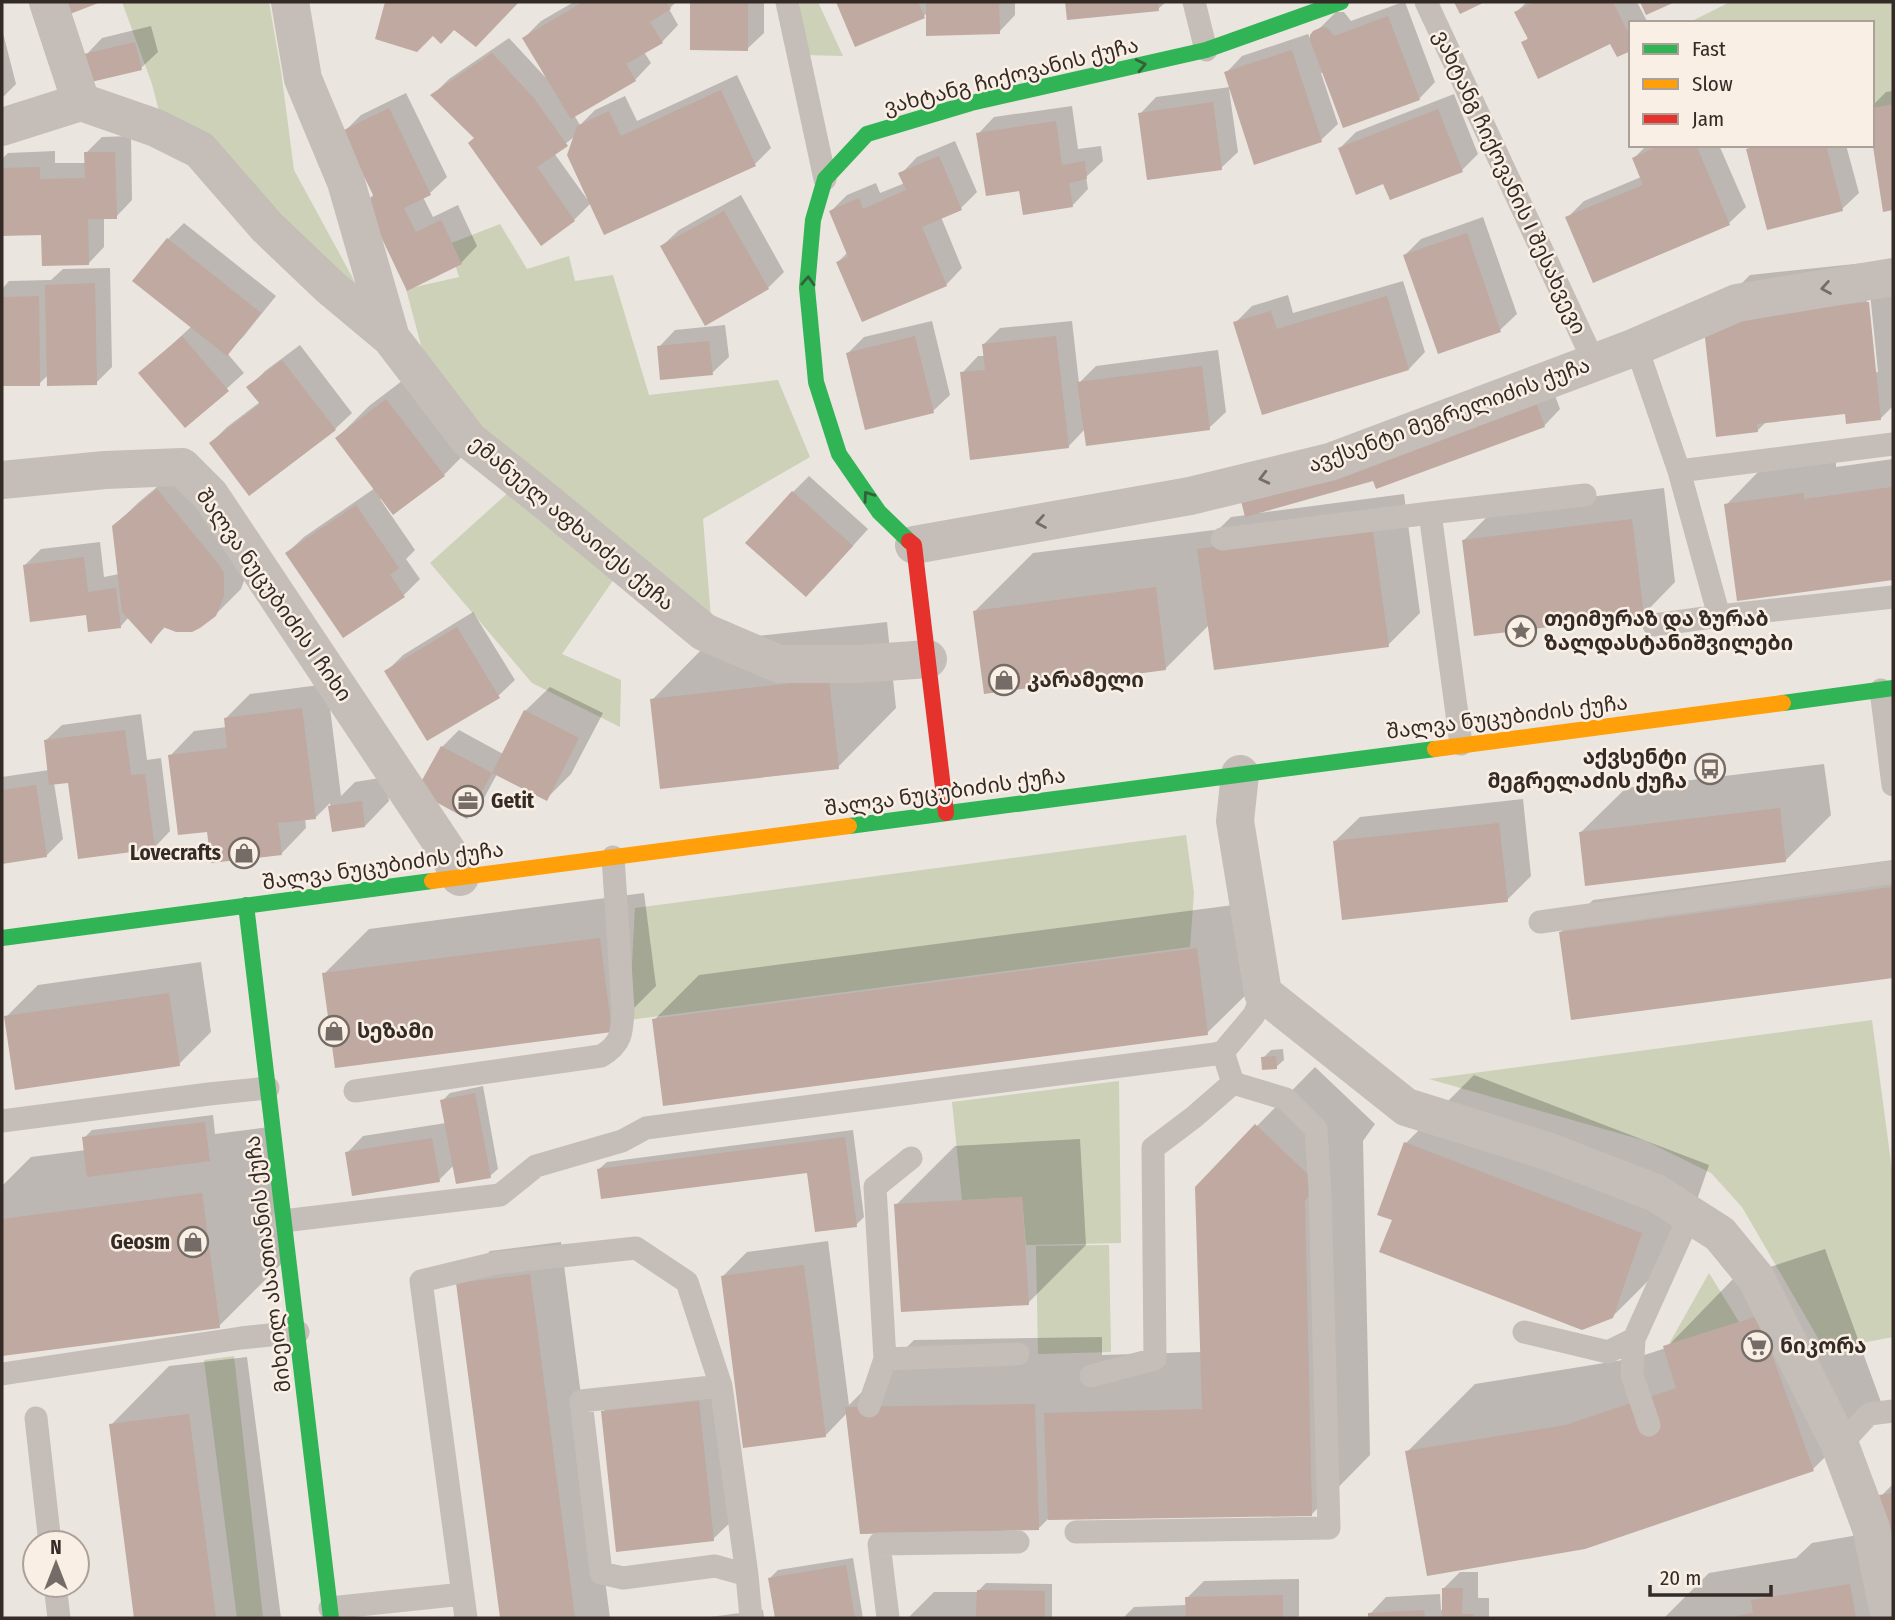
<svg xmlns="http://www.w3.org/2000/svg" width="1895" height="1620" viewBox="0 0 1895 1620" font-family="'Fira Sans Condensed','Noto Sans Georgian',sans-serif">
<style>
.green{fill:#ccd1b8}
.shadow{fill:#0003;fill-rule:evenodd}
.building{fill:#bfa9a0}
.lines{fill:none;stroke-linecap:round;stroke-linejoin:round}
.lane{stroke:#c4bdb8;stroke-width:23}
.street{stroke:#c4bdb8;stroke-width:38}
.fast{stroke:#30b455;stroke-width:16}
.slow{stroke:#ff9f0a;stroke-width:16}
.jam{stroke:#e5322d;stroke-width:16}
.oneway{stroke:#336239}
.oneway2{stroke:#756d68}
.labels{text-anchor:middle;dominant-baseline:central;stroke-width:5;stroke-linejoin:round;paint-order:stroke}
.street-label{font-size:21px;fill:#352b26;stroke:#f9efe5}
.poi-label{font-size:21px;font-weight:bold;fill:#352b26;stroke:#f9efe5;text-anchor:start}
</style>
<rect width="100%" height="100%" fill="#ebe5df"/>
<!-- green -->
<path class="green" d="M122,2H269L281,71L294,170L375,319L160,115L152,84Z
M799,2H818L843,56L805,55Z
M1730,2H1893V113L1872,115V23H1688Z
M500,224L527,269L569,256L575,281L613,275L649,395L778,380L810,457L703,519L711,618L471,426L422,349L406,289L459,277L449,244Z
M510,491L614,579L562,654L621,680L620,727L532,683L430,563Z
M1186,835L1194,893L1190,947L629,1020L635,908Z
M1872,1020L1893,1178V1337L1825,1350L1742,1207L1711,1173L1646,1141L1429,1079Z
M1119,1081L1121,1243L1026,1245L1022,1197L962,1200L952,1102Z
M1109,1245L1111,1352L1038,1354L1036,1246Z
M1709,1273L1739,1322L1669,1344Z
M234,1356L263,1618H237L204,1360Z"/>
<!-- shadow -->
<path class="shadow" d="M387,2H518L476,45L454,28L434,34L377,38Z
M574,2H676L669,9L678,25L662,42L644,52L651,63L635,80L574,115L580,125L595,110L625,96L637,121L737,75L771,148L755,164L591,203L574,220L475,138L433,95L449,79L509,38L546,78L524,38L541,21ZM575,136L589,198L587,199L554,153Z
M692,2H764V33L747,49H692Z
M838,2H1015V15L999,32L928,12L924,16L856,45Z
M1067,2H1166L1158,9L1069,18Z
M1403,2H1405L1435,82L1419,99L1324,72L1321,73L1338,124L1321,140L1255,162L1231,89H1229L1238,152L1221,168L1140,114L1156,97L1230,87L1226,73L1242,56L1308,34L1310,38L1336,12H1344L1351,21Z
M1527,2H1637L1648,23H1631V49L1611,42L1523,43L1529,37L1516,12Z
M151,26L158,52L141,68L86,55L102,38Z
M2,29L16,84L2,98Z
M1893,91V209L1884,210L1872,129V106L1886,92Z
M406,93L447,177L430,193L423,197L433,217L458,205L477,246L461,263L366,202L375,193L345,131L361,115Z
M1454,94L1478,154L1462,170L1384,182L1340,148L1356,132Z
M1072,106L1078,149L1101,146L1103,161L1086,177L1088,189L1072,206L1021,189L978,134L994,117Z
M131,136L132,200L116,217H104V247L88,264L43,234H2V159L8,153L55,151V163H86V153L102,137Z
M955,141L977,192L961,208L941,217L962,268L946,285L838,262L848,252L831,211L847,195L876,183L880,193L905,183L901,174L917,157Z
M1647,145H1719L1746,207L1729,223L1594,280L1567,218L1584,201L1641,177L1634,158Z
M1752,145H1846L1859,193L1842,209L1748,150Z
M741,195L784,272L768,288L662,246L679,230Z
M1483,217L1517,314L1500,330L1405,255L1421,239Z
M184,223L276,296L243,337L227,353L244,373L185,426L141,373L192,326L168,239Z
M1893,260V406L1881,418L1847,412L1766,422L1757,431L1705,320L1750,275ZM1870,293L1878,372H1875L1866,294Z
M110,268L112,367L96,383L48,375L39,384H2V289L9,281L51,280L63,269Z
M1403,281L1425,352L1409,369L1235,323L1252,306L1288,295L1293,313Z
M932,321L950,395L933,411L848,353L864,337Z
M1072,321L1079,383L1096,366L1218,350L1226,412L1209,428L1085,429L1068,447L962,373L978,356H985L983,345L1000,328Z
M725,325L729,357L712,373L659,347L675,330Z
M300,345L352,413L335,429L211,443L227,427L260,402L249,387L265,371Z
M419,368L476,442L444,475L380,499L415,550L406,559L420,579L404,595L287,553L304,537L375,488L337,438L369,406Z
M1551,385L1560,409L1544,426L1375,479L1259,511V513L1404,494L1420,613L1388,645L1209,625L1165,669L975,611L1033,553L1214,530V534L1231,517L1247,515Z
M1893,459V579L1739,599L1726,505L1758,472L1836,462V467Z
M182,466L248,570L241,589L215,615L166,626L151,642L129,617L120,627L87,613L25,565L41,549L100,542L104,577L119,574L113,527L139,502Z
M809,476L868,529L823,579L793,492Z
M1664,488L1675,582L1643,615L1463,541L1496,508Z
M473,612L515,680L498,696L387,671L403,655Z
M887,622L896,708L838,767L652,700L710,641Z
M327,684L341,796L355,782L386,777L389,801L365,826L334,830L330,803L316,817L305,818L306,828L282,853L209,830L170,756L194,731L227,727L226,718L250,694Z
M550,687L603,713L571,774L546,799L497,774L483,800L467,816L442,747L459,730L503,754L525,711Z
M141,714L147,760L161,758L170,831L154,848L70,781L54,783L63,839L46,856L2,863V777L49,770L45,741L62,725Z
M1824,764L1831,815L1786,860L1580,833L1626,788Z
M1523,799L1531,876L1507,900L1335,841L1360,817Z
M1893,860V977L1572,1018L1561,932L1593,900Z
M644,893L656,986L611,1031L324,974L369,929Z
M1241,904L1253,988L1207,1033L654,1020L699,975Z
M201,962L211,1032L179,1064L6,1017L38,985Z
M1283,1049L1284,1060L1276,1067L1263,1058L1271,1050Z
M1315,1067L1375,1124L1363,1141L1370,1455L1312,1514L1049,1518L1038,1529L847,1413L825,1436L723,1276L747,1252L828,1241L849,1405L914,1340L1102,1337V1355L1202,1352L1197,1187Z
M1474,1075L1709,1165L1680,1249L1612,1317L1395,1219L1406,1143Z
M483,1086L498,1169L490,1176L454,1165L439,1180L347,1153L363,1136L446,1123L442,1101L450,1093Z
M213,1115L215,1134L269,1127L287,1258L219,1326L2,1354V1186L31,1157L86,1150L84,1138L92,1130Z
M853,1130L864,1217L856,1225L808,1171L599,1169L607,1162Z
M1080,1139L1086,1245L1028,1303L896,1205L955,1146Z
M561,1242L610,1618H502L458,1284L490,1251Z
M1825,1249L1881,1402L1813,1469L1407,1452L1475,1384L1635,1358L1666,1348L1733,1279Z
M247,1357L281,1618H136L111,1425L169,1366Z
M723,1377L738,1515L713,1539L603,1412L628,1387Z
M1893,1484V1618H1664L1709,1573L1796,1558L1812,1543L1887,1530L1881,1496Z
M853,1558L863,1618H777L770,1578L778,1570Z
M1460,1572H1478V1598H1489V1618H1370V1614L1386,1597L1440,1594L1441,1610H1444V1588Z
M1299,1579V1616L1296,1618H1123L1134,1607L1187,1605V1598L1204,1581Z
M986,1583L1052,1584V1618H908L934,1592H977Z
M763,1610L764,1618H702Z"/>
<!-- building -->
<path class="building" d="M65,2H101L70,14Z
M385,2H519L476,47L454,30L441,44L433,36L417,52L375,39Z
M583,2H666L671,9L650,22L663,43L626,64L636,81L571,119L522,38Z
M690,2H748V51L690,50Z
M836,2H918L925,18L855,47Z
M926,2H999L1000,34L926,36Z
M1065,2H1158L1159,11L1067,20Z
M1454,2H1485L1460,14Z
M1536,2H1613L1631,38V51L1617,57L1610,44L1538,79L1521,42L1528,39L1514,12Z
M1640,2H1675L1646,15Z
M1388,16L1420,100L1343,128L1310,40V35L1313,31L1322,27L1328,28L1334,36Z
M135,42L142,70L91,82L84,54Z
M1292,50L1322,142L1254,165L1224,72Z
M492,53L533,97L568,146L537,167L575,221L541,246L468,143L474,138L430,95Z
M721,90L756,166L604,235L567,155L577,126L609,111L621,136Z
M1213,102L1222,170L1147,180L1138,113Z
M1893,104V210L1883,212L1872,140V108Z
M389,108L431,195L404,208L416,232L441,220L462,264L407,291L364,201L374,197L342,131Z
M1438,109L1463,172L1390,200L1383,184L1356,195L1338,148Z
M1056,121L1062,165L1085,161L1087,179L1069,183L1073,207L1023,215L1019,191L986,196L976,133Z
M1661,145H1696L1730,225L1593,283L1565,217L1643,185L1632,158Z
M1761,145H1826L1843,211L1767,230L1746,149Z
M84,152H115L117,219H88L89,265L42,266L41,235L2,236V168L40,167V179L85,178Z
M939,156L962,210L922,227L947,286L862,322L836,262L848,257L829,211L859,198L863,209L906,190L898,173Z
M724,211L769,289L705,326L660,246Z
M1467,233L1501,332L1438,354L1403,255Z
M167,238L261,313L227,356L132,281Z
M95,283L97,385L47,386L45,285Z
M39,296L40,386H2V297Z
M1387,296L1409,370L1262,415L1233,322L1271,311L1277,329Z
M1869,302L1881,420L1846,424L1845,414L1757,424L1758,432L1716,437L1703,320Z
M182,336L229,391L185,428L138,373Z
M915,336L934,413L865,430L846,353Z
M1056,336L1069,448L970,460L960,372L985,370L982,344Z
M709,341L713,375L660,380L657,346Z
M282,360L336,430L249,496L209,443L260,404L246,387Z
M1202,366L1210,430L1086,446L1077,382Z
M386,399L445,476L393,515L335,438Z
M1535,400L1545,427L1376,489L1373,481L1245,517L1240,497Z
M1892,487L1893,580L1737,601L1724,504L1804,493V499Z
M157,489L219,565L224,573V596L216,616L200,628L192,632H176L163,627L151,644L122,612L112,526Z
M792,491L853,546L806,597L745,543Z
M356,505L399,568L390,575L405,597L343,638L285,553Z
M1632,519L1644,616L1474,636L1462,540Z
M1372,525L1389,647L1214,670L1197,549Z
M84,557L88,592L116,588L121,628L88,632L86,615L30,622L23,565Z
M1156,587L1166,670L984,694L973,611Z
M457,627L500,698L427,741L384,671Z
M829,679L839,769L660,789L650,699Z
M302,708L316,819L278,823L282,855L211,863L207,832L178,835L168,755L227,748L224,718Z
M524,710L579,738L547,801L492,773Z
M125,730L131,775L145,774L155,849L78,859L68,783L49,785L44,740Z
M441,746L492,773L467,819L416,791Z
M36,785L47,857L2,864V790Z
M362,801L365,827L332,832L328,806Z
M1780,808L1786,862L1585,886L1579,832Z
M1499,823L1508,902L1342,920L1333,841Z
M1892,887L1893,978L1571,1020L1559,932Z
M600,938L612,1032L335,1068L322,973Z
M1197,948L1208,1035L663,1106L652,1019Z
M169,993L180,1066L15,1090L4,1016Z
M1276,1056L1277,1069L1262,1070L1261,1057Z
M475,1093L491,1178L456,1184L440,1100Z
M205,1122L210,1161L87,1177L82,1137Z
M1255,1124L1317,1183L1305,1201L1312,1516L1048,1520L1044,1413L1202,1409L1195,1187Z
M845,1137L857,1227L815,1232L807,1173L601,1199L597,1169Z
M432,1138L440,1182L352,1196L345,1152Z
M1404,1142L1642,1233L1613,1318L1582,1330L1379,1252L1392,1220L1377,1215Z
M202,1193L220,1328L2,1356V1219Z
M1022,1197L1029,1305L901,1312L894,1204Z
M804,1265L826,1437L743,1448L721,1276Z
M530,1274L575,1618H500L456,1283Z
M1758,1316L1814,1471L1585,1549L1427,1576L1405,1451L1566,1425L1676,1388L1663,1346Z
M699,1401L714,1541L616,1552L601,1411Z
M1035,1404L1039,1530L860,1534L845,1407Z
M189,1414L216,1618H134L109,1424Z
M1893,1493V1562L1879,1495Z
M846,1565L855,1618H775L768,1578Z
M1850,1584L1856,1618H1731V1617L1753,1613L1751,1600Z
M1442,1588H1463L1462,1614H1474V1618H1442Z
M977,1590L1045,1591V1618H976Z
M1283,1595V1618H1186L1185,1597Z
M1424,1610L1425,1618H1368V1613Z"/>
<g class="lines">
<!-- lane -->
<path class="lane" d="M787,2L825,179
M1194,2L1206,50
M1426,2L1594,362
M1633,348L1642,363L1679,471L1719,616L1893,597
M1679,471L1893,444
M1430,513L1585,495
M1222,539L1430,513L1461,744
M1654,625L1719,616
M1881,690L1893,785
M1540,922L1893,872
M355,1091L601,1056C622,1044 622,1032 623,1009L613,857
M2,1121L209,1094L268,1088
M911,1158L875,1187L885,1359L1018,1354
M283,1221L500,1195L536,1166L622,1141L646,1128L956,1087L1215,1054L1223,1052L1254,1015L1263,993
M1524,1332L1608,1352L1634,1339L1690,1215
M1634,1339L1632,1375L1649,1425
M2,1374L241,1338L298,1332
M1091,1376L1155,1359L1153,1148L1194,1117L1233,1083
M721,1386L747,1575
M869,1406L885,1359
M36,1418L50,1543
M1840,1445L1869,1414L1893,1411
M1076,1532L1329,1528L1320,1191L1316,1129L1286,1099L1233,1083L1223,1052
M55,1585L59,1618
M330,1608L463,1594
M466,1618L421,1281L496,1263L636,1248L687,1282L721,1386L581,1401L601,1573L623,1578L715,1566L747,1575L751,1618
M888,1618L879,1544L1018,1542"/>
<!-- street -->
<path class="street" d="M48,2L81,102
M290,2L303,79L346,182L391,338L469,440L548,503L704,632L779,664H858L928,659
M81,102L156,128L200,150L267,227L330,287L391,338
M2,127L81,102
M2,480L105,470L182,467L210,495L447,851L460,877
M914,545L1190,496L1330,462L1633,348L1737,303L1893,277
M1240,774L1235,821L1263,993L1406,1107L1547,1151L1656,1193L1720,1234L1756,1278L1840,1445L1871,1528L1890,1618"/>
<!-- fast -->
<path class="fast" d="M909,541L879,512L839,454L816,382L807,288L813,220L825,179L867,134L971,103L1206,50L1341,2
M1783,703L1893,688
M849,826L1435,749
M246,905L331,1618
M2,938L432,881"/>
<!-- slow -->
<path class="slow" d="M1435,749L1783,703
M432,881L849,826"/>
<!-- jam -->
<path class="jam" d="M909,541L914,545L946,813"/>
</g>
<!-- one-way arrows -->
<defs><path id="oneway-chevron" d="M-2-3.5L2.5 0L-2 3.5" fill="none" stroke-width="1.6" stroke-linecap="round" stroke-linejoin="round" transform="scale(1.75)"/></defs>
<g class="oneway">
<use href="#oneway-chevron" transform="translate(1141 65) rotate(-13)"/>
<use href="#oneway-chevron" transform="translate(808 281) rotate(-87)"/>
<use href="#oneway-chevron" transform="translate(868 496) rotate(-125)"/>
</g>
<g class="oneway2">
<use href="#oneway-chevron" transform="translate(1826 288) rotate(170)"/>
<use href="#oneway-chevron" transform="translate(1264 478) rotate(166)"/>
<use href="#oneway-chevron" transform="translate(1041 522) rotate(170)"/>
</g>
<!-- icons -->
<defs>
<g id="sight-ring" transform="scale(1.575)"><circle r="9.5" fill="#f9efe5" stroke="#756c67" stroke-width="1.5"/><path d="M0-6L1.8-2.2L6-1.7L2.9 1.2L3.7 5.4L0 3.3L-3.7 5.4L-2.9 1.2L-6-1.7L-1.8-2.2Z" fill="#756c67"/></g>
<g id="shop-ring" transform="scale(1.575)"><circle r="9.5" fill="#f9efe5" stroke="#756c67" stroke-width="1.5"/><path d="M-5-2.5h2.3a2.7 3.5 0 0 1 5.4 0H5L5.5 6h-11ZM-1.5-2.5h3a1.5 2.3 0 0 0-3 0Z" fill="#756c67"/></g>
<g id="bus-ring" transform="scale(1.575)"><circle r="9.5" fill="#f9efe5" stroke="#756c67" stroke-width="1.5"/><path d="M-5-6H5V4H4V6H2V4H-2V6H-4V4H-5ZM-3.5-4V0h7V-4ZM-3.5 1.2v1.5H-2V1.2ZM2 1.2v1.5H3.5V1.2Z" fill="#756c67"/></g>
<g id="office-ring" transform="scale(1.575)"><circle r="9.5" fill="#f9efe5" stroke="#756c67" stroke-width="1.5"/><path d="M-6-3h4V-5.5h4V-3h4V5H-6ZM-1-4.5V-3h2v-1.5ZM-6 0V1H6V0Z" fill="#756c67"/></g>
<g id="supermarket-ring" transform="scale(1.575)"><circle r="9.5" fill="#f9efe5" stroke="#756c67" stroke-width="1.5"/><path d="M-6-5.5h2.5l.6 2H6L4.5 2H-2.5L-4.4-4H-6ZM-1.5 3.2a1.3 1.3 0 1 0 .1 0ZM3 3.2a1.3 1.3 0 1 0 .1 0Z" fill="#756c67"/></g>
</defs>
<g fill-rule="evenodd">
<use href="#sight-ring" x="1521" y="631"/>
<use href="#shop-ring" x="1004" y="680"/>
<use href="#bus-ring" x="1710" y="769"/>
<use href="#office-ring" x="468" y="801"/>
<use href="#shop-ring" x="244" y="853"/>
<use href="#shop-ring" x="334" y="1031"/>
<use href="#shop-ring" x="193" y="1242"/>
<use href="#supermarket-ring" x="1757" y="1346"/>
</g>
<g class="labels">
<!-- street labels -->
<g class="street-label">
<text transform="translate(1011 76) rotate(-14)">ვახტანგ ჩიქოვანის ქუჩა</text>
<text transform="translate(1510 182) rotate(65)">ვახტანგ ჩიქოვანის I შესახვევი</text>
<text transform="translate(1449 415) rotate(-20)">ავქსენტი მეგრელიძის ქუჩა</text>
<text transform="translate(572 523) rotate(40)">ემანუელ აფხაიძეს ქუჩა</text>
<text transform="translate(274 595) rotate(55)">შალვა ნუცუბიძის I ჩიხი</text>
<text transform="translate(1507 717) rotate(-7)">შალვა ნუცუბიძის ქუჩა</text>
<text transform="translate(945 792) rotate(-8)">შალვა ნუცუბიძის ქუჩა</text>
<text transform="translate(383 866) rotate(-8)">შალვა ნუცუბიძის ქუჩა</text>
<text transform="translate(268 1264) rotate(-97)">მიხეილ ასათიანის ქუჩა</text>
</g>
<!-- poi labels -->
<g class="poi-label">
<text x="1544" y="619">თეიმურაზ და ზურაბ<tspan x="1544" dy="24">ზალდასტანიშვილები</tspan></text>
<text x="1027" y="680">კარამელი</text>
<text x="1687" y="757" text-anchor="end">აქვსენტი<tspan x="1687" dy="24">მეგრელაძის ქუჩა</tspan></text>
<text x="491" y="801">Getit</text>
<text x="221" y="853" text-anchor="end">Lovecrafts</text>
<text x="357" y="1031">სეზამი</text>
<text x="170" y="1242" text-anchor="end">Geosm</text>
<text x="1780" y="1346">ნიკორა</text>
</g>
</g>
<!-- border -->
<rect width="1895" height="1620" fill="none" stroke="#352b26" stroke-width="7"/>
<!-- legend -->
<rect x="1629" y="21" width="245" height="126" fill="#f9efe5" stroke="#aba199" stroke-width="2"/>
<rect x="1643" y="44" width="35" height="10" fill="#30b455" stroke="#aba199" stroke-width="2"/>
<text x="1692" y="56" font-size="21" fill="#352b26">Fast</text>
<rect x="1643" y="79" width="35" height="10" fill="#ff9f0a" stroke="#aba199" stroke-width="2"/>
<text x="1692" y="91" font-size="21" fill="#352b26">Slow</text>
<rect x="1643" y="114" width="35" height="10" fill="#e5322d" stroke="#aba199" stroke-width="2"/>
<text x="1692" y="126" font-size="21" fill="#352b26">Jam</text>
<!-- north arrow -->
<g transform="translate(56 1564)"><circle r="33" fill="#f9efe5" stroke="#aba199" stroke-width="2"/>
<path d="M0-5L12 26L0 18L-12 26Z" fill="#756c67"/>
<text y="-10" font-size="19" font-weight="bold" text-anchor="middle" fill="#352b26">N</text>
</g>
<!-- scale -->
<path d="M1650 1585v10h121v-10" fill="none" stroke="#352b26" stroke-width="3.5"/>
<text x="1660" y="1585" font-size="21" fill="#352b26" stroke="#f9efe5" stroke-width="5" paint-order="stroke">20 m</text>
</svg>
